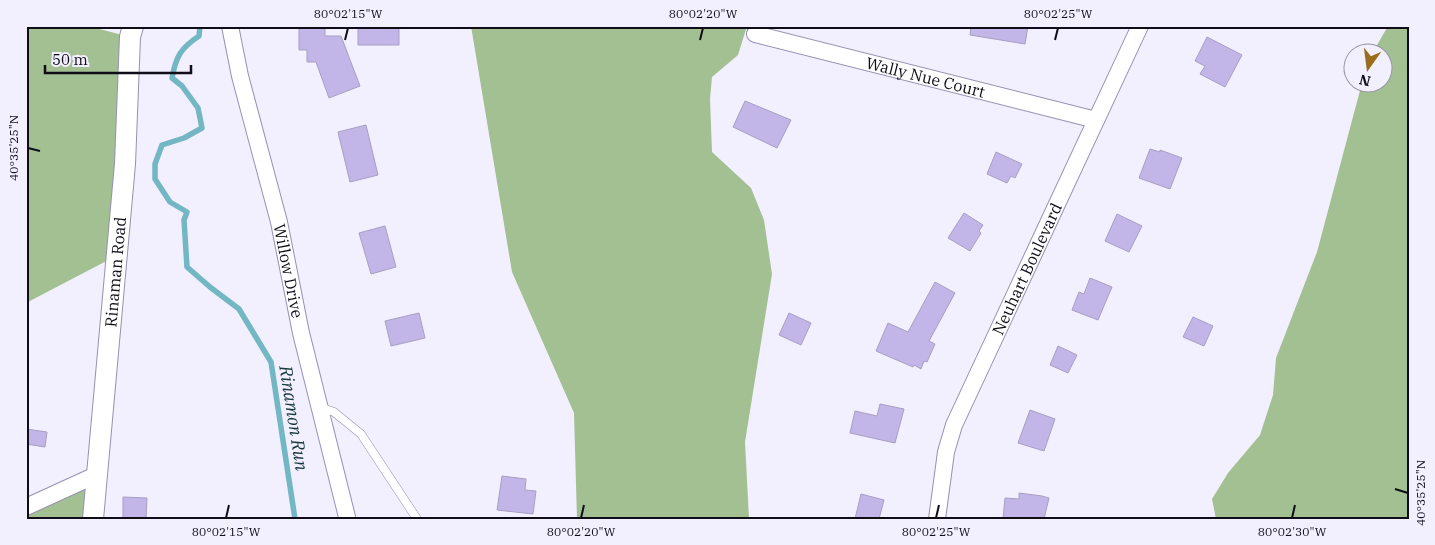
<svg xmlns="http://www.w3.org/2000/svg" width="1435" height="545" viewBox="0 0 1435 545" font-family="'IBM Plex Serif',serif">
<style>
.forest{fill:#a2c092}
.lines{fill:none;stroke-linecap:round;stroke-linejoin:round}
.stream{stroke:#72b7c3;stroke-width:5.5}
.building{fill:#c2b6e9;stroke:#a79fc2}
.service-casing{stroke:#9790b1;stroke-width:9}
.minor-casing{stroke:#9790b1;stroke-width:18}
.tertiary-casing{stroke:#9790b1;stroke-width:22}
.service{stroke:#fff;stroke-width:8}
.minor{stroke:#fff;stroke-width:16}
.tertiary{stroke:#fff;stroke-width:20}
.ticks{fill:none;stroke:#100d19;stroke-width:2}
.labels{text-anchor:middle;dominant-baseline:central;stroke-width:4.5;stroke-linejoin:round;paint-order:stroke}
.street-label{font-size:16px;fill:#100d19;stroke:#f2effe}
.water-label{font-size:18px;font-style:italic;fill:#14363c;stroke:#f2effe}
.neatline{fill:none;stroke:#100d19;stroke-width:2}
.ticks-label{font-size:12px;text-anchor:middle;fill:#100d19}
</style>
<rect width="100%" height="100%" fill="#f2effe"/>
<!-- forest -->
<path class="forest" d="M26,26H88L130,37L116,256L26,303Z
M471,26H747L738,55L712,77L710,99L712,152L751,188L764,220L772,274L745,442L749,519H577L574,413L512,272Z
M1388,26H1409V519H1216L1212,499L1228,473L1260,435L1273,395L1276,358L1317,252L1362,83L1382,82V52H1373Z
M96,475L93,519H26V507Z"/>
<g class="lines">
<!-- stream -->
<path class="stream" d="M200,26L199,36C181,48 176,56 172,78L182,86L198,108L202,128L184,138L162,145L155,164V179L170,202L187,212L184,220L187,267L210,287L239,309L271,362L295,519"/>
</g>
<!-- building -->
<path class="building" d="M299,26H325V36H341L360,86L329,98L316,62H307V50H299Z
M358,26H399V45H358Z
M971,26H1028L1025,44L970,35Z
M1207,37L1242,55L1225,87L1200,74L1205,66L1195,61Z
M745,101L791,120L777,148L733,127Z
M366,125L378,175L350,182L338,132Z
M1150,149L1160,152V150L1182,158L1170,189L1139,178Z
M996,152L1022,164L1015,178L1011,176L1007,183L987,174Z
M964,213L983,225L979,231L981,233L970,251L948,238Z
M1117,214L1142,226L1129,252L1105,241Z
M385,226L396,267L371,274L359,233Z
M1090,278L1112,287L1098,320L1072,310L1079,292L1084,294Z
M935,282L955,293L929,341L935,344L927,362L924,361L921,369L914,365L913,367L876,351L888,323L908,332Z
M419,313L425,338L391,346L385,321Z
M789,313L811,323L801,345L779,335Z
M1193,317L1213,326L1204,346L1183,337Z
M1058,346L1077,355L1068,373L1050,365Z
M880,404L904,409L895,443L850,433L855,411L877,416Z
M1030,410L1055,419L1044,451L1018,443Z
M26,429L47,432L45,447L26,444Z
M502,476L526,479L525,490L536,491L533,514L497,510Z
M1019,493L1042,496L1049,498L1044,519H1003L1005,498L1019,499Z
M861,494L884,500L879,519H855Z
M123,497L147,498L146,519H123Z"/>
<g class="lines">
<!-- service casing -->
<g class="service-casing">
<path id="service" d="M320,407L334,412L361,434L417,519"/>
</g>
<!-- minor casing -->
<g class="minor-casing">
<g id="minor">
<path id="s1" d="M230,26L240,76L279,222L301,333L347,517"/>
<path id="s2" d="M755,34L1096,120"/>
<path d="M26,507L96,475"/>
<path id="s3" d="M937,519L946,452L954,425L1140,26"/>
</g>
</g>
<!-- tertiary casing -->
<g class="tertiary-casing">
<g id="tertiary">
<path id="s4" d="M93,519L125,164L130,37L133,26"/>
</g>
</g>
<!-- service -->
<use href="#service" class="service"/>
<!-- minor -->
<use href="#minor" class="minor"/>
<!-- tertiary -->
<use href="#tertiary" class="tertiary"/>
</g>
<!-- ticks -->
<path class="ticks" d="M345,40L348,28M700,40L703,28M1055,40L1058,28M28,148L40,151M1395,489L1408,493M226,518L229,505M581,518L584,505M936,518L939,505M1292,518L1295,505"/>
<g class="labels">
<!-- street labels -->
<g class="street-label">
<text stroke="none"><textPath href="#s2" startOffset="176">Wally Nue Court</textPath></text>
<text stroke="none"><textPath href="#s3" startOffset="268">Neuhart Boulevard</textPath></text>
<text stroke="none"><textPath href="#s1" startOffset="252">Willow Drive</textPath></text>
<text stroke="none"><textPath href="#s4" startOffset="248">Rinaman Road</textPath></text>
</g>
<!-- water labels -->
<g class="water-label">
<text transform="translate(294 418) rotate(81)">Rinamon Run</text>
</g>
</g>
<!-- border -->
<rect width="1435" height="545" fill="none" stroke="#f2effe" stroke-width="55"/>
<!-- north arrow -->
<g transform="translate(1368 68) rotate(194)"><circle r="24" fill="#f2effe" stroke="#9895a2"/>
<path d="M0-4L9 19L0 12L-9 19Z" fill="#996d1c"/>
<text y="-8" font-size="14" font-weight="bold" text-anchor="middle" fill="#100d19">N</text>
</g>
<!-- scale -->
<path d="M45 65v8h146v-8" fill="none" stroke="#100d19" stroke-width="2.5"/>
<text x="52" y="65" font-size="15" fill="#100d19" stroke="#f2effe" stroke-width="4" paint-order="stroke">50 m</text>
<rect x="28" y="28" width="1380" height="490" class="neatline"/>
<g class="ticks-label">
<text x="348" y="18">80°02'15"W</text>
<text x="703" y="18">80°02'20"W</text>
<text x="1058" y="18">80°02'25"W</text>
<text transform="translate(14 148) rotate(-90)" y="4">40°35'25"N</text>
<text transform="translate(1421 493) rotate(-90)" y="4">40°35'25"N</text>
<text x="226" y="536">80°02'15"W</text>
<text x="581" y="536">80°02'20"W</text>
<text x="936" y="536">80°02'25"W</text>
<text x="1292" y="536">80°02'30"W</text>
</g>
</svg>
